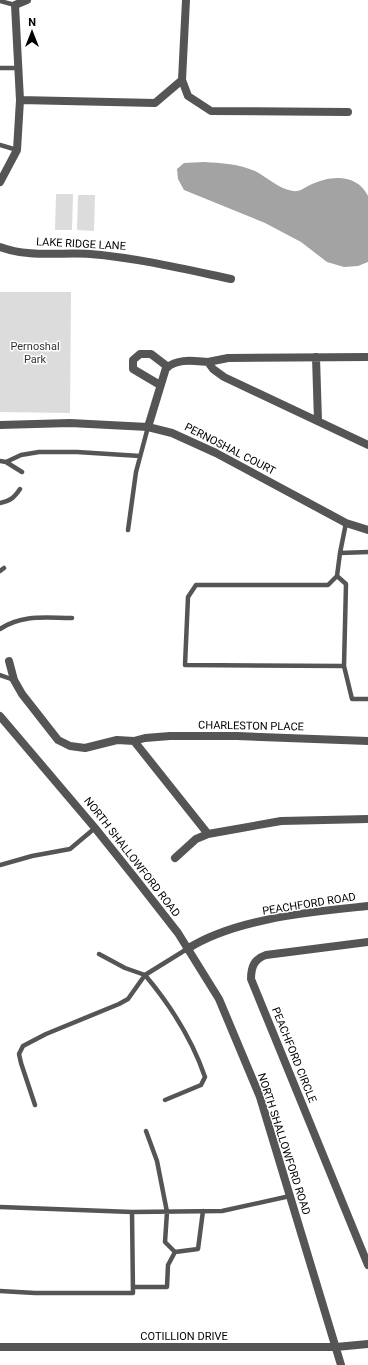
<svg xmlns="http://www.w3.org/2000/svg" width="368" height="1365" viewBox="0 0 368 1365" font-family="Roboto,sans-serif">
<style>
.green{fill:#dcdcdc}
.water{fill:#a3a3a3}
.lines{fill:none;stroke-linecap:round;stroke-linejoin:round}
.service{stroke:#555;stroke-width:4.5}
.minor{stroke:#555;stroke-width:8}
.tertiary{stroke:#555;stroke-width:8}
.labels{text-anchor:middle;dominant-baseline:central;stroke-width:3;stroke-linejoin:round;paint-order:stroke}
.street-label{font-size:11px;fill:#000;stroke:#fff}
.park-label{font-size:11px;fill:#333;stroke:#fff}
</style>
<rect width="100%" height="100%" fill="#fff"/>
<!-- green -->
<path class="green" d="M56,194H73L72,230H55Z
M78,195H95L94,231L77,230Z
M0,292H71L70,413L0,412Z"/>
<!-- water -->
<path class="water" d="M204,162C221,163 239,164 255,171C267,177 279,189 293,191C300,192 304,188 310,185C330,175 357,173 368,196V262L358,266L344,267L327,262L301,242L265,223L184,190L178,179L177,169L184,163Z"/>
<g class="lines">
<!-- service -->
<path class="service" d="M0,1L15,5
M0,68H19
M0,145L17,150
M0,461L6,462L21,455L39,452H77L140,456
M6,462L22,472
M0,503C10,501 14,498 20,489
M128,530L136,472L148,427
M340,553L368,552
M0,571L4,568
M337,576L346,584L344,666L352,699H368
M0,629C23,614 46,618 72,618
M344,666L185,665L188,597L196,585H328L337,576L340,553L346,523
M0,675L14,680
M0,865L32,856L70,849L95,828
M99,954L125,968L145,975L187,949
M35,1105L21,1063L19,1054L23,1046L46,1034L119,1004L128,999L145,975C171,1006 192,1039 205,1077L201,1085L165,1100
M146,1131L157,1161L167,1212L165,1242L175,1252L198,1249L203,1211
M0,1207L132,1212L222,1211L290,1196
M133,1287H167L168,1265L175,1252
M0,1291L35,1293H133L132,1212"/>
<!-- minor -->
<path class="minor" d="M182,80L186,0
M20,100L155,103L182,80L188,96L211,111L348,112
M0,182L17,150L20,100L15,5L27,0
M0,247C29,258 61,252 90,254C138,258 184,269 231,279
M316,357L318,421
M208,362L228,358L368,357
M160,385L133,369V360L140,354H151L168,367
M0,425L70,423L148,427L172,433L216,453L346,523L368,530
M148,427L166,368C179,358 193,361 208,362L213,369L224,377L368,445
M9,661L14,680L22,694L58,740L70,746L85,748L117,740L134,741L208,834
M134,741L145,738L170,736H237L368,741
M175,858L196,839L208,834L281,821L368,819
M368,942L266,955C254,959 251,967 251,979L368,1265"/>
<!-- tertiary -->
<path class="tertiary" d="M0,716L95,828L135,878L178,933L219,999L260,1097L341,1365
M187,949C236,918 311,912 368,906
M0,1347H336L368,1344"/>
</g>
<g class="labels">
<!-- street labels -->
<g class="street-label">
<text transform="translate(81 244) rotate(3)">LAKE RIDGE LANE</text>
<text transform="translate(230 449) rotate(27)">PERNOSHAL COURT</text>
<text transform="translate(251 726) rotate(1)">CHARLESTON PLACE</text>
<text transform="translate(132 857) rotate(52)">NORTH SHALLOWFORD ROAD</text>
<text transform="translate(309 904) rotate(-9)">PEACHFORD ROAD</text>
<text transform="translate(294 1055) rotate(68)">PEACHFORD CIRCLE</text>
<text transform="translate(284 1144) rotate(72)">NORTH SHALLOWFORD ROAD</text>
<text x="184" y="1336">COTILLION DRIVE</text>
</g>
<!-- park labels -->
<g class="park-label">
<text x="35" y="346">Pernoshal<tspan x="35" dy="13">Park</tspan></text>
</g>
</g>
<!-- north arrow -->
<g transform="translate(32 32)" stroke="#ffffff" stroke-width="3" paint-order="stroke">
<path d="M0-3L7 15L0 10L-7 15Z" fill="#000000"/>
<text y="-6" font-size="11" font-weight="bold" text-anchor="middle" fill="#000000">N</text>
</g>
</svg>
